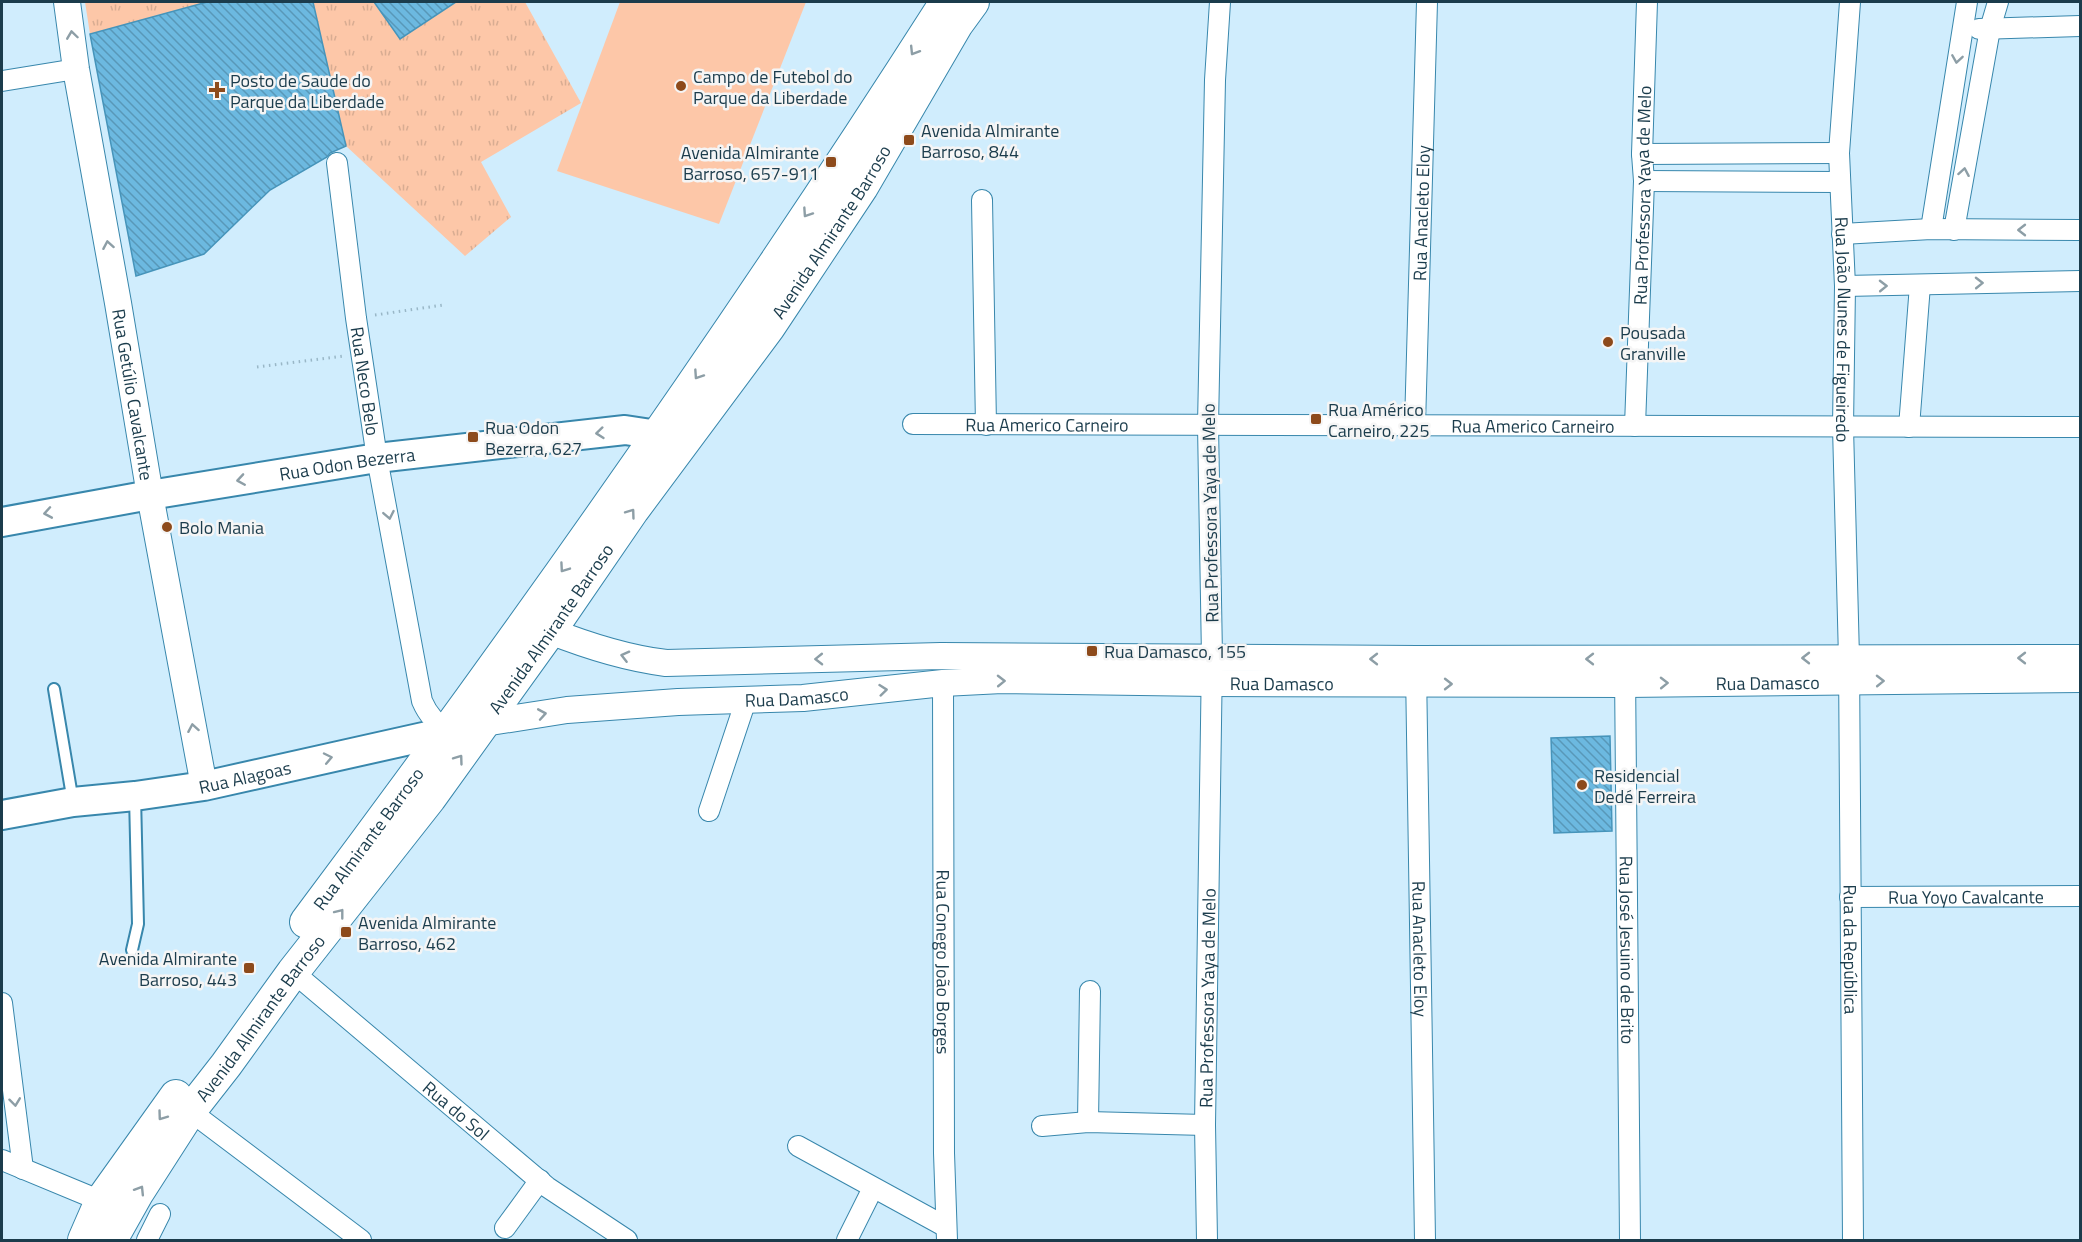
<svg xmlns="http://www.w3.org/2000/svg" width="2082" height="1242" viewBox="0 0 2082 1242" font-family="'Titillium Web',sans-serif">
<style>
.grass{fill:#fdc7a8}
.park{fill:url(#park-tufts)}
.building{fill:url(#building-back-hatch);stroke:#4694ba;stroke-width:1.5}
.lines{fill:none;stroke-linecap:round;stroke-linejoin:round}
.service-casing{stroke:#3887ac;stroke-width:14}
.minor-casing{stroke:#3887ac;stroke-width:22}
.tertiary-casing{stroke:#3887ac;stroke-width:28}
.secondary-casing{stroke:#3887ac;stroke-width:32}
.primary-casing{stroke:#3887ac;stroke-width:34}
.path{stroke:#99b7c7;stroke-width:3;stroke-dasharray:1.5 4.5;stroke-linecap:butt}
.service{stroke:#fff;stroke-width:10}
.minor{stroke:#fff;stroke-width:20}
.tertiary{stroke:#fff;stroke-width:26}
.secondary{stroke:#fff;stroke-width:28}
.primary{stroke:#fff;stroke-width:32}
.oneway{stroke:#8d9ea6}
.poi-dot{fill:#8d4a1b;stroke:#f5f5f5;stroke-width:2}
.labels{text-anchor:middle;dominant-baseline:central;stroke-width:5;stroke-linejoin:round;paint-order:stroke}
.poi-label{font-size:18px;fill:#1b3c4c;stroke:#f5f5f5;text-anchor:start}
.street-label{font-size:18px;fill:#1b3c4c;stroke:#f5f5f5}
</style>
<defs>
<pattern id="park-tufts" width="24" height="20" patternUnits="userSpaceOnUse" patternTransform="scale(1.5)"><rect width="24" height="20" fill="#fdc7a8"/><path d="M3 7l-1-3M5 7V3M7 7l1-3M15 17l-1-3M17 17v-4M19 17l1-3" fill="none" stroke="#d8ac92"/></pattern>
<pattern id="building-back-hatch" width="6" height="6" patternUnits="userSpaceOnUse" patternTransform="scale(1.5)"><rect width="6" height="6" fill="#6cb9e0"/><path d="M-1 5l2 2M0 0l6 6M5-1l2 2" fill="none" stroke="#5898b8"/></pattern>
</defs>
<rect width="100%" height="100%" fill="#d0edfd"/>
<!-- grass -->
<path class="grass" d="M620,2H806L719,224L557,171Z"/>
<!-- park -->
<path class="park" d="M85,2H207L90,34Z
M313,2H525L581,103L481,162L511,217L465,256L346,146Z"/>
<!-- building -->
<path class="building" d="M207,2H313L346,146L330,153L327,157L270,190L204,254L136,276L90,34Z
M374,2H456L400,39Z
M1610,736L1612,831L1554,833L1551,738Z"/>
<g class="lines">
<!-- service casing -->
<g class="service-casing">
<path id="service" d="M54,689L73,802
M132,950L138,924L135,796"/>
</g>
<!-- minor casing -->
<g class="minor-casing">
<g id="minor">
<path id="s1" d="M1850,2L1839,153L1845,286L1843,427L1849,658L1853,1240"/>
<path d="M1979,29L2080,26"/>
<path d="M2,81L76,69"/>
<path d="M1642,154L1839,153"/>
<path id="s2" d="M337,163L356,318L377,458L422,701C428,715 436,723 448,732"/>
<path d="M1644,181L1840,182"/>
<path d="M982,200L986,425"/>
<path d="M1931,229L1967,2"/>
<path d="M1954,230L1990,29L1998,2"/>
<path d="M1842,234L1931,229L2080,230"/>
<path d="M1845,286L2080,281"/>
<path id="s3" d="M913,424L2080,427"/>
<path id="s4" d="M1415,425L1427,2"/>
<path id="s5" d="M1635,426L1644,181L1642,154L1647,2"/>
<path d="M1909,427L1920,285"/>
<path id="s6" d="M1416,670L1425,1240"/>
<path id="s7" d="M1625,670L1630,1240"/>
<path id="s8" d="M943,683L944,1153L947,1240"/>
<path d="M709,811L746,700"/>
<path id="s9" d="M1850,897L2080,896"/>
<path id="s10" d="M293,972L547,1187L627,1240"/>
<path d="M2,1003L23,1169"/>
<path d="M190,1111L361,1240"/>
<path d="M1088,1122L1090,991"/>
<path d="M1042,1126L1088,1122L1205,1125"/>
<path d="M798,1146L946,1227"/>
<path d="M2,1160L101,1201"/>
<path d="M505,1228L540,1180"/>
<path d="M147,1240L160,1214"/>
<path d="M847,1240L873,1188"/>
<path id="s11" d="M1207,1240L1205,1125L1212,657L1208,425L1215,80L1220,2"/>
</g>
</g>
<!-- tertiary casing -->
<g class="tertiary-casing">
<g id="tertiary">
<path id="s12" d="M67,2L76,69L118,303L150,495L204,786"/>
<path d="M550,631C588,646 625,658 666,663L941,656L1417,659L2080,658"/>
<path id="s13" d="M484,723L567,710L678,702L803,698L943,683L1002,680L1210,683L1626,684L2080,679"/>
</g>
</g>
<!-- secondary casing -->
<g class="secondary-casing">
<g id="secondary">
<path id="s14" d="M2,522L150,495L377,458L625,430L658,435L664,454"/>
<path id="s15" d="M2,815L73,802L135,796L204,786L459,729"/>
</g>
</g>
<!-- primary casing -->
<g class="primary-casing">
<g id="primary">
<path id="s16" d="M306,922C530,623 745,317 946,2"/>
<path d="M84,1240L101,1201L176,1096"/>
<path id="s17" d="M111,1240L138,1192L190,1111L226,1065L293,972L430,798L550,631L633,510L769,327L862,187L957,24L973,2"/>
</g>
</g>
<!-- path -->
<path class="path" d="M375,315L443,305
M257,367L344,356"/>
<!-- service -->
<use href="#service" class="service"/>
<!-- minor -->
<use href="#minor" class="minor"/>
<!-- tertiary -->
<use href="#tertiary" class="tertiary"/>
<!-- secondary -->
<use href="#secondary" class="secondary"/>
<!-- primary -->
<use href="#primary" class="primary"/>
</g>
<!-- one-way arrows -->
<defs><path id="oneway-chevron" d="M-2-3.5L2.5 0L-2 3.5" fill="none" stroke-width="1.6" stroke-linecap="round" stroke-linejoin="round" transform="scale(1.5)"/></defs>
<g class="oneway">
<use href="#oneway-chevron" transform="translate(72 35) rotate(-98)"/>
<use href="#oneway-chevron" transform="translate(914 51) rotate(122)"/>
<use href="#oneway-chevron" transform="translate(1957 59) rotate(99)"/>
<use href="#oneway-chevron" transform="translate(1964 172) rotate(-80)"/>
<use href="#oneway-chevron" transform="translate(807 213) rotate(124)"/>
<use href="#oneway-chevron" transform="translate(2022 230) rotate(180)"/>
<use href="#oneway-chevron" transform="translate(108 245) rotate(-100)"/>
<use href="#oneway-chevron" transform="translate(1979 283) rotate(-1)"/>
<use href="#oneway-chevron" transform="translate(1883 286) rotate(-1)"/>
<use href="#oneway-chevron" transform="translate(698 375) rotate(124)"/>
<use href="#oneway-chevron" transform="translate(600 433) rotate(174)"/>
<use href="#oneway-chevron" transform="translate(241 480) rotate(171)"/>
<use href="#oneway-chevron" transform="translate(48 513) rotate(170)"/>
<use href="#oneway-chevron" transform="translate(631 513) rotate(-54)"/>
<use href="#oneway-chevron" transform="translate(389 515) rotate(79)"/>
<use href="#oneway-chevron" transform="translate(564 568) rotate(125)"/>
<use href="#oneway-chevron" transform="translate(625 656) rotate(-166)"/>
<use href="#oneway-chevron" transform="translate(1806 658) rotate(-180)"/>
<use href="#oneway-chevron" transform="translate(2022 658) rotate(180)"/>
<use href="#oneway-chevron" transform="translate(819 659) rotate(179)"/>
<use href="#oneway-chevron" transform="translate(1374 659) rotate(-180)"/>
<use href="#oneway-chevron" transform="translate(1590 659) rotate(-180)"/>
<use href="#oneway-chevron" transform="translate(1001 681) rotate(-1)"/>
<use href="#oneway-chevron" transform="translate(1880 681) rotate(-1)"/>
<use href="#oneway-chevron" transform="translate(1664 683) rotate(-1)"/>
<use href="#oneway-chevron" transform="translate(1448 684)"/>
<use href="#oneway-chevron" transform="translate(883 690) rotate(-6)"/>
<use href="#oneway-chevron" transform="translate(542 714) rotate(-10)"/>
<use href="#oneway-chevron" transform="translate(193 728) rotate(-100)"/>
<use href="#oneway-chevron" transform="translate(328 758) rotate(-12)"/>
<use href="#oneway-chevron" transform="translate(459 759) rotate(-54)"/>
<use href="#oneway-chevron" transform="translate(340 913) rotate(-52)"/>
<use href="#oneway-chevron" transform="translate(15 1102) rotate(83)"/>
<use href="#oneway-chevron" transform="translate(162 1116) rotate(126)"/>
<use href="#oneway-chevron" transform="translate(140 1190) rotate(-58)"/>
</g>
<!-- markers -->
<g class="poi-dot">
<circle cx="681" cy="86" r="6"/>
<path d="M214 81h6v6h6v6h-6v6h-6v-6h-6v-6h6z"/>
<rect x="903" y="134" width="12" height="12" rx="3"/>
<rect x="825" y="156" width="12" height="12" rx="3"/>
<circle cx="1608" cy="342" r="6"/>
<rect x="1310" y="413" width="12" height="12" rx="3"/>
<rect x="467" y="431" width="12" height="12" rx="3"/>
<circle cx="167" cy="527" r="6"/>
<rect x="1086" y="645" width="12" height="12" rx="3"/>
<circle cx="1582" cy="785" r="6"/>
<rect x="340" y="926" width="12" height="12" rx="3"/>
<rect x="243" y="962" width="12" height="12" rx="3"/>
</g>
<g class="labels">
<!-- poi labels -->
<g class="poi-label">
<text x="693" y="76">Campo de Futebol do<tspan x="693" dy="21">Parque da Liberdade</tspan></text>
<text x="230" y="80">Posto de Saude do<tspan x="230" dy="21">Parque da Liberdade</tspan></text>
<text x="921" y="130">Avenida Almirante<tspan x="921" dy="21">Barroso, 844</tspan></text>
<text x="819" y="152" text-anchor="end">Avenida Almirante<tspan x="819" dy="21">Barroso, 657-911</tspan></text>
<text x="1620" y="332">Pousada<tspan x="1620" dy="21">Granville</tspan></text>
<text x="1328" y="409">Rua Américo<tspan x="1328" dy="21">Carneiro, 225</tspan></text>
<text x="485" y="427">Rua Odon<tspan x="485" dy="21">Bezerra, 627</tspan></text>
<text x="179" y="527">Bolo Mania</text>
<text x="1104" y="651">Rua Damasco, 155</text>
<text x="1594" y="775">Residencial<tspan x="1594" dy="21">Dedé Ferreira</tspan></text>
<text x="358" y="922">Avenida Almirante<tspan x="358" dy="21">Barroso, 462</tspan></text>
<text x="237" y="958" text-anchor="end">Avenida Almirante<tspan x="237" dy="21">Barroso, 443</tspan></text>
</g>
<!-- street labels -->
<g class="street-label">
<text stroke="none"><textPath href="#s5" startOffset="231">Rua Professora Yaya de Melo</textPath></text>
<text stroke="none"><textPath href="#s4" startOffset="212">Rua Anacleto Eloy</textPath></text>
<text stroke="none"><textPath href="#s17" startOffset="1240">Avenida Almirante Barroso</textPath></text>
<text stroke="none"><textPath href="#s1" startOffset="328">Rua João Nunes de Figueiredo</textPath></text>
<text stroke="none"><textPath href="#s2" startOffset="220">Rua Neco Belo</textPath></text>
<text stroke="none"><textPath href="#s12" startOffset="398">Rua Getúlio Cavalcante</textPath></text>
<text stroke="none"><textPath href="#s3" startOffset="134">Rua Americo Carneiro</textPath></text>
<text stroke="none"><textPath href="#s3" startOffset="620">Rua Americo Carneiro</textPath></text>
<text stroke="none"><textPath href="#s14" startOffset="350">Rua Odon Bezerra</textPath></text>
<text transform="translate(1210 513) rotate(-91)">Rua Professora Yaya de Melo</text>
<text stroke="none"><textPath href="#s17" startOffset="754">Avenida Almirante Barroso</textPath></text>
<text stroke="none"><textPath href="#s13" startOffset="800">Rua Damasco</textPath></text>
<text stroke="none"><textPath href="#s13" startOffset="1286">Rua Damasco</textPath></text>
<text stroke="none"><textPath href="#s13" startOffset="314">Rua Damasco</textPath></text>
<text stroke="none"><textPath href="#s15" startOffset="246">Rua Alagoas</textPath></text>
<text stroke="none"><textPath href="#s16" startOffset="104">Rua Almirante Barroso</textPath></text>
<text stroke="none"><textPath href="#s9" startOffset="116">Rua Yoyo Cavalcante</textPath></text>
<text stroke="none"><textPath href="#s1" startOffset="948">Rua da República</textPath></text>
<text stroke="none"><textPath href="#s6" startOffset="279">Rua Anacleto Eloy</textPath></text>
<text stroke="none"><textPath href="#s7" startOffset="280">Rua José Jesuino de Brito</textPath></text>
<text stroke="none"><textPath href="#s8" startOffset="279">Rua Conego João Borges</textPath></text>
<text stroke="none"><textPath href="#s11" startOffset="242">Rua Professora Yaya de Melo</textPath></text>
<text stroke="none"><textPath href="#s17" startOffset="268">Avenida Almirante Barroso</textPath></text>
<text stroke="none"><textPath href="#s10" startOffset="214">Rua do Sol</textPath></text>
</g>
</g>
<!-- border -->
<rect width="2082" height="1242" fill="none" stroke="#1b3c4c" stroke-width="6"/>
</svg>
